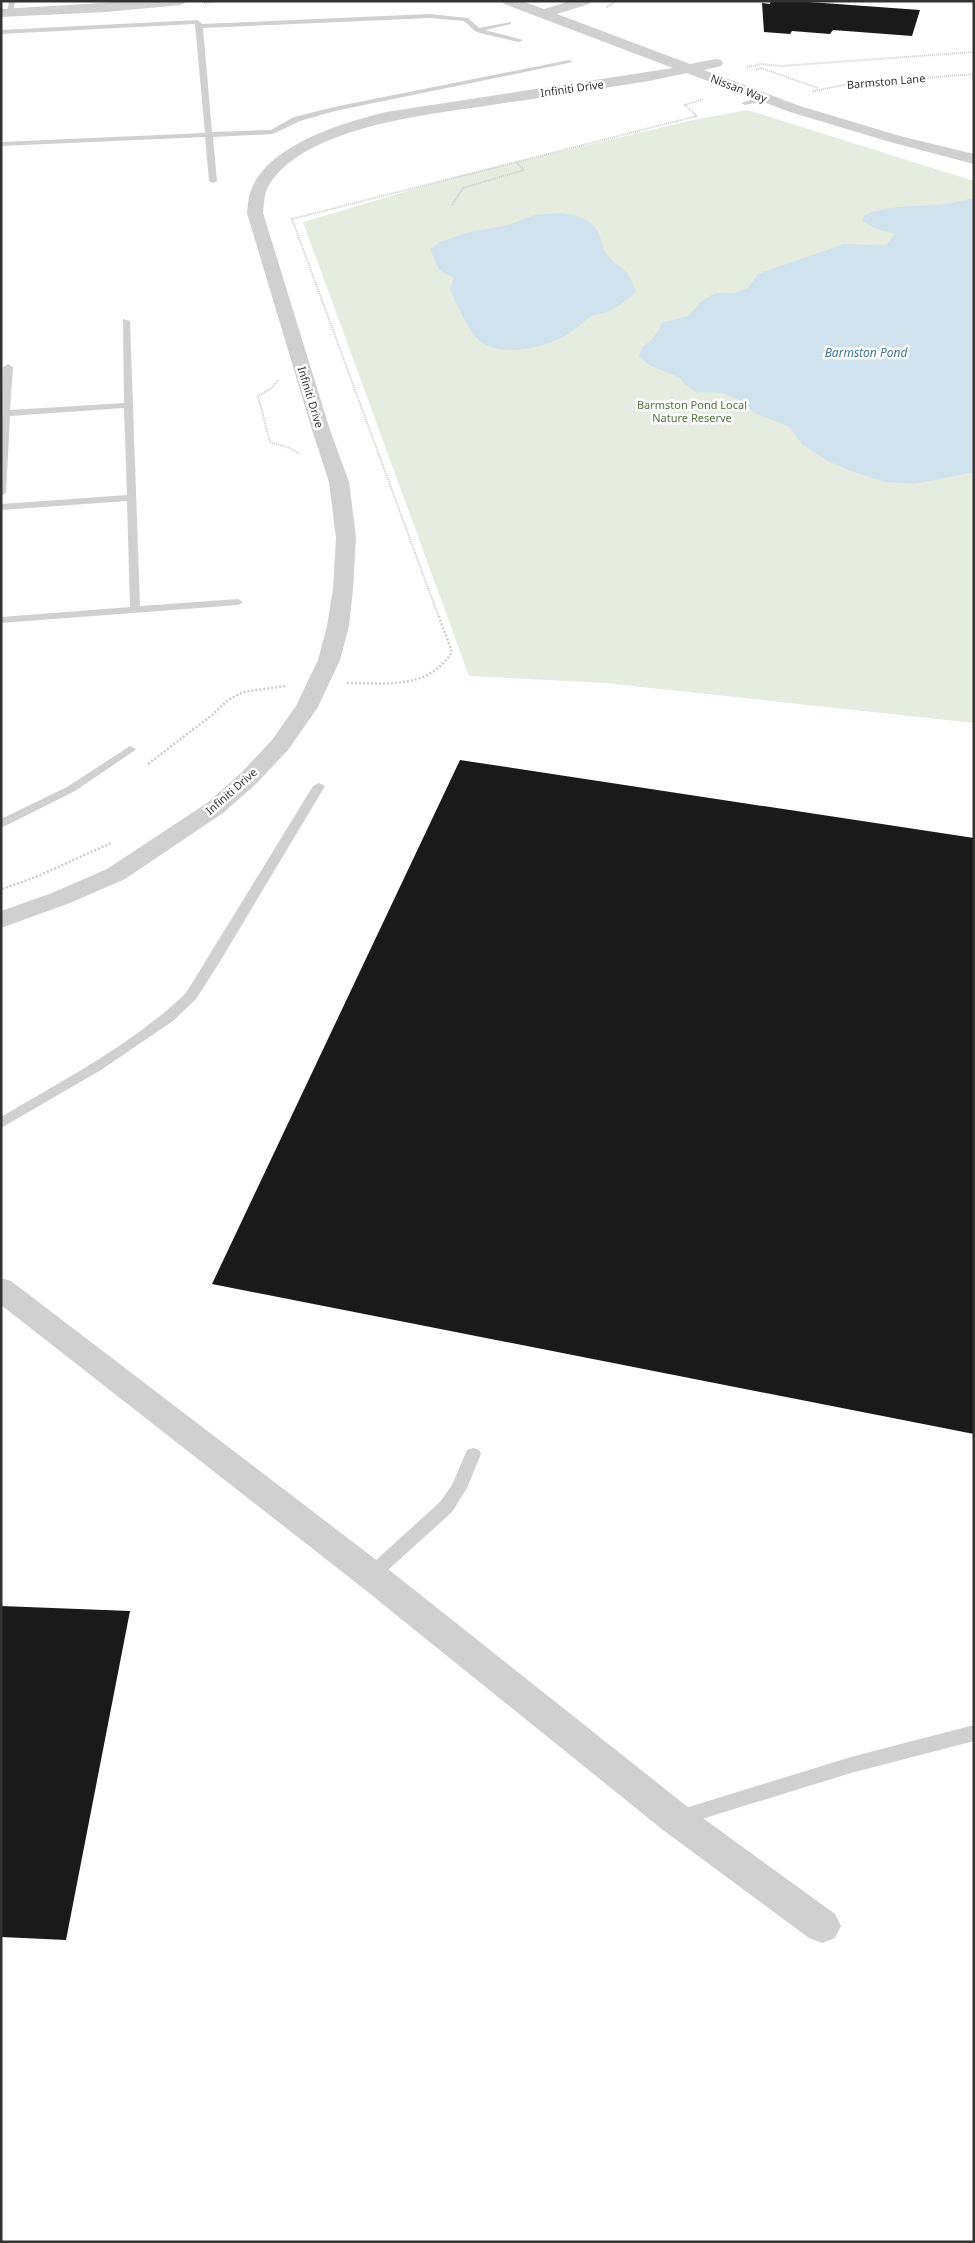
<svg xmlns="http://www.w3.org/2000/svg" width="975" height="2243" viewBox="0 0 975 2243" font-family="'Noto Sans',sans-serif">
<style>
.green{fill:#e6ecdf}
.water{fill:#cfe2ee}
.building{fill:#1a1a1a}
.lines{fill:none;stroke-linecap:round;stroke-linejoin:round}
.path-far1{stroke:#cdcdcd;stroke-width:2;stroke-dasharray:1 1;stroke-linecap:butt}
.path{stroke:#cdcdcd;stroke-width:2.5;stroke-dasharray:2 2;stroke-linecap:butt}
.lane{fill:#d0d0d0;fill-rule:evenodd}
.street{fill:#d0d0d0;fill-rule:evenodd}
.labels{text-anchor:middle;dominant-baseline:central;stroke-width:5;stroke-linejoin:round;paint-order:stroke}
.far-street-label{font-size:11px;fill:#333;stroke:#fff}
.far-park-label{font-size:11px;fill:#56703f;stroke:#fff}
.far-water-label{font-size:12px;font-style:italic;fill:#3f7597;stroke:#fff}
</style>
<rect width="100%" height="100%" fill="#fff"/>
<!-- green -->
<path class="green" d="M748,110L974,181V723L605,683L469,676L303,222L462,175L693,120Z"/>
<!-- water -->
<path class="water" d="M969,199H974V472L914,484L885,482L851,471L828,461L802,444L788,426L754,413L744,402L723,393L697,392L684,384L680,378L649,365L639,356L642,347C652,341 657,334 662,323L688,316L702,301L715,293H734L748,288L758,274L844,244L886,245L895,234L874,228L863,221L864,215C898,201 935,210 969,199Z
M562,213C573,215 586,217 594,226C602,234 600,245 606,253C611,261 617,264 623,269C630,274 633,285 636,292C628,299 617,308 607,312C601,314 595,314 589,318C580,324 572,333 561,338C540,348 500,358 480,341C469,332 455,302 450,288L454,278L439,270L430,249L440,242L470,232L508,225L535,215Z"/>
<!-- building -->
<path class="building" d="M771,1H795L920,10L912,36L833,30L830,34L792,31L790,34L764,32L762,3L770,4Z
M460,760L974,838V1434L212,1284Z
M1,1606L130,1611L66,1940L1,1937Z"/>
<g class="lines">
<!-- path-far1 -->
<path class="path-far1" d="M204,3L217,1
M607,7L615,2
M747,67L761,64L781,66L974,52
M756,70L761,68L818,88
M813,91L849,84L974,74
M452,205L463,188L524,170L516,162
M278,380L272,388L258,396L270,442L290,448L300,454
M438,615L292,219L697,116L685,105L704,99"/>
<!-- path -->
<path class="path" d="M347,683C386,683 428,690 452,652L438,614
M148,764L212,715L228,700L243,692L286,686
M2,889L36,877L111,843"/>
<!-- lane -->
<path class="lane" d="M9,1H15L13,13L10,15L7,13Z
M430,14L468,18L479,28L511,22V24L485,30L523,40L519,42L480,33L475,31L464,21L430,18L203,28L212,132L271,130L294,117L334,107L569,60L573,62L335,111L300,121L273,134L213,137L217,181L213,183L209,181L205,137L1,146V142L205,133L195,24L1,34V30L198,20L202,24Z
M764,96L768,98L767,100L745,105L741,103Z
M123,319L130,321L140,606L238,599L243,602L238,605L1,623V617L130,607L127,501L1,510V504L127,495L124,408L10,416L6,493L1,496L3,367L8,364L13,367L10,410L124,403Z
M130,746L136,749L134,751L75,791L1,828V819L67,787Z
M319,783L325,786L219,963L196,999L173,1021L101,1070L1,1128V1117C65,1079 133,1044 186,993L313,786Z
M473,1448L479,1450L481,1454L467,1488L452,1512L377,1580L371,1582L365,1580L363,1575L365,1570L440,1502L452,1485L467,1450Z
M974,1725V1741L851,1773L679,1826L673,1824L670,1818L673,1812L679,1810L851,1757Z"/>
<!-- street -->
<path class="street" d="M134,1H188L181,5L106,12L1,17V9Z
M502,1H522L544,9L570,1H591L589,4L557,14L690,64L716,59L721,60L723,63L721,66L704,70L800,106L900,136L974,154V164L890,142L790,112L687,73L649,81C599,89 549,97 498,104C435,114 303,125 268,187C264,195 264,204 263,213L330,430L349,482L356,538L353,589L349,626L340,660L318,707L288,750L257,783L223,813L125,879L70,903L1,928V911L52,893L107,869L207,803L241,773L272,740L296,706L318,660L327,626L333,589L336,538L329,482L312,430L247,213C248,205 248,198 251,190C269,144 343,123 386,112L673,68L504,4Z
M1,1278L11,1281L383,1565L689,1808L835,1914L841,1926L835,1938L822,1943L809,1938L663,1830L359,1585L1,1305Z"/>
</g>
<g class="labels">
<!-- far-street labels -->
<g class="far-street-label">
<text transform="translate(886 81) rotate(-5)">Barmston Lane</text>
<text transform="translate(572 88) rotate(-8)">Infiniti Drive</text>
<text transform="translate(739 88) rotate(21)">Nissan Way</text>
<text transform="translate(311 397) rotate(73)">Infiniti Drive</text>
<text transform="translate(231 791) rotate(-41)">Infiniti Drive</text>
</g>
<!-- far-park labels -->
<g class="far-park-label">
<text x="692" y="404">Barmston Pond Local<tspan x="692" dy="13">Nature Reserve</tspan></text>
</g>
<!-- far-water labels -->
<g class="far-water-label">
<text x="866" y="352">Barmston Pond</text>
</g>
</g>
<!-- border -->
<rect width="975" height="2243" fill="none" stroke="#333333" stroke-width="5"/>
</svg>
